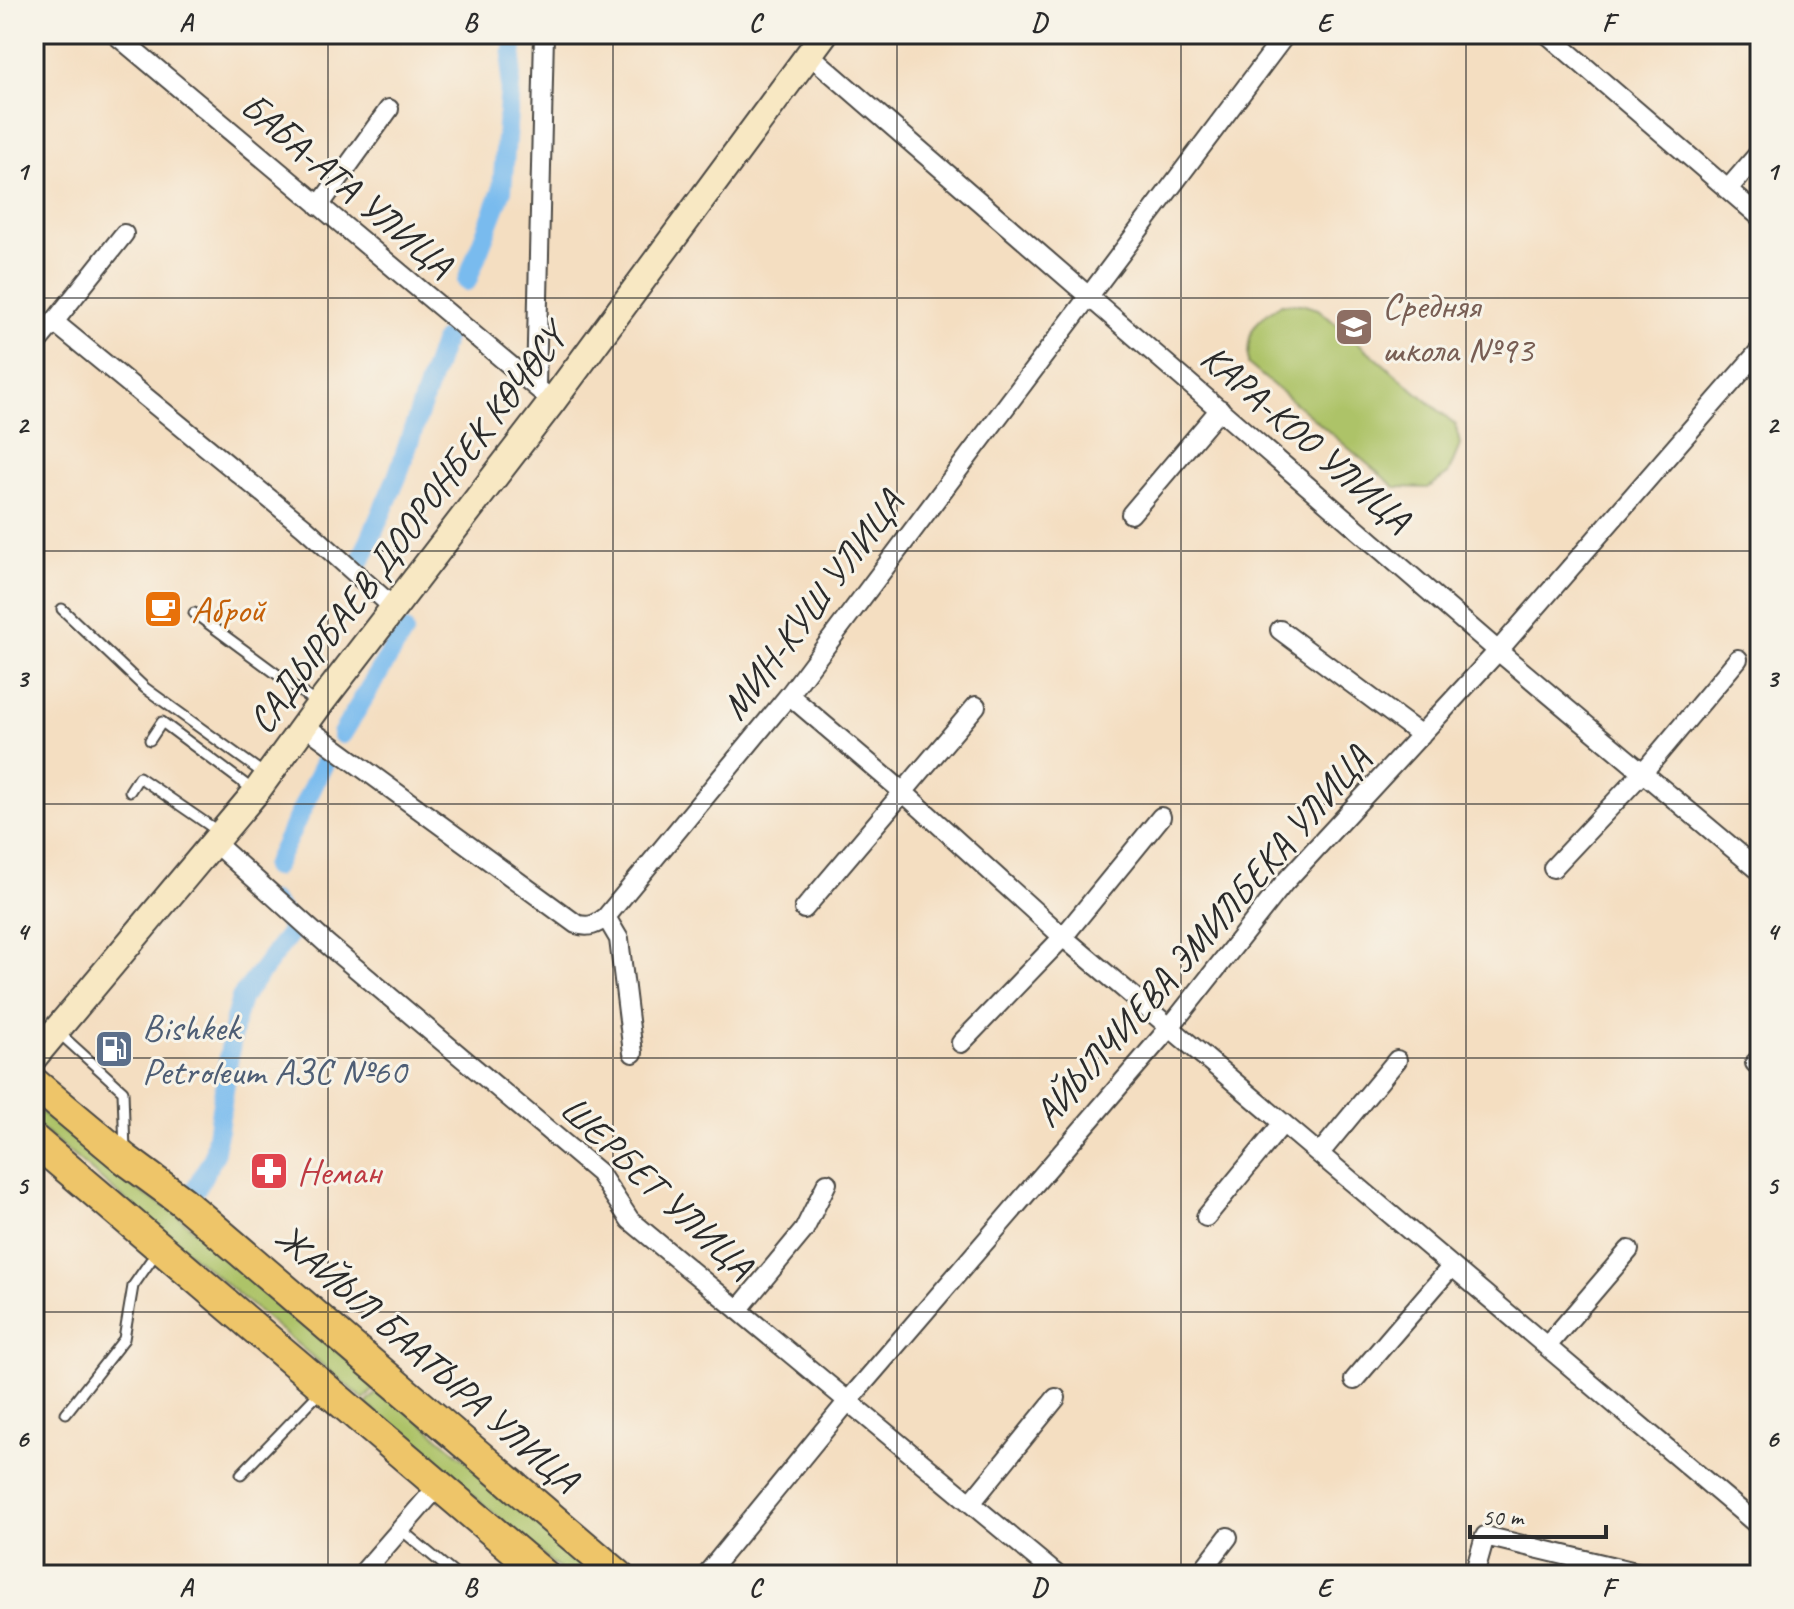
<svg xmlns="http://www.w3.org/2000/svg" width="1794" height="1609" viewBox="0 0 1794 1609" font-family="Caveat,sans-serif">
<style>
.green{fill:#adc367;stroke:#6c7749;stroke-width:2}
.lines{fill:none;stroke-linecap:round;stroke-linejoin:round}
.canal{stroke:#79bbee;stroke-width:20}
.lane-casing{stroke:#494642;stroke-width:13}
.street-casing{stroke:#494642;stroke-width:22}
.secondary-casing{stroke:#494642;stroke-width:30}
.primary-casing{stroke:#494642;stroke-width:34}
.lane{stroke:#fff;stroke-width:9}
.street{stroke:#fff;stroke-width:18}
.secondary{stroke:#f8e8c3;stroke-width:26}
.primary{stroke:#eec569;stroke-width:30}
.grid{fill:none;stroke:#2b2b2b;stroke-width:2;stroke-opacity:0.55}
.labels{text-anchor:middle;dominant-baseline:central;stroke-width:6;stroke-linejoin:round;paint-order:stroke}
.street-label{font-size:38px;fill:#2b2b2b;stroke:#f7f3e8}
.education-label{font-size:38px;fill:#785e54;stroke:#f7f3e8;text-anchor:start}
.food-label{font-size:38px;fill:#c56008;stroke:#f7f3e8;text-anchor:start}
.service-label{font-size:38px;fill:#4e5e75;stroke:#f7f3e8;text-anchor:start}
.health-label{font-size:38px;fill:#be3a42;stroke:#f7f3e8;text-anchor:start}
.neatline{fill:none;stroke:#2b2b2b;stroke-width:3}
.grid-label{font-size:26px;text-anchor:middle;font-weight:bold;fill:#2b2b2b}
</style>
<rect width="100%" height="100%" fill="#f7f3e8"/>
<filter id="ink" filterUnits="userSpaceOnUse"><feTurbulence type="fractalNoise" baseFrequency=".0125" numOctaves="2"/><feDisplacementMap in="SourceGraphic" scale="16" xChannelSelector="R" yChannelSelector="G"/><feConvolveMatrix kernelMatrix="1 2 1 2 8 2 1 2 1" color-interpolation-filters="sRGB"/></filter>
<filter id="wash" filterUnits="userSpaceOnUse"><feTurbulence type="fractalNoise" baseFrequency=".006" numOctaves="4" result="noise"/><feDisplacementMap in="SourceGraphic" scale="32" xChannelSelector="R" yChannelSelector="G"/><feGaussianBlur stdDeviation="1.8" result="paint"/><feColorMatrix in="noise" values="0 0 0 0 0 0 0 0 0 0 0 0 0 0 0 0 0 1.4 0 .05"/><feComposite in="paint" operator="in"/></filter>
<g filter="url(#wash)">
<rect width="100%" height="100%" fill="#f4dec1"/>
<!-- green -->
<path class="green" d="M1281,304H1301L1318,309L1456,425L1460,445L1448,474L1428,488L1395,487L1248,364C1248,329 1252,323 1281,304Z
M34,1106L128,1184L173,1212L378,1385L364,1400L34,1123Z
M381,1388L600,1575H566L366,1404Z"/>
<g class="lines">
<!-- canal -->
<path class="canal" d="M467,281L502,190L514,34
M361,560L397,477L444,340
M342,734L404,631
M274,867L327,757
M196,1188L214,1156L234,1023L241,998L294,928L272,902"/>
</g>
</g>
<g filter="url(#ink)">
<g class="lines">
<!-- lane casing -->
<g class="lane-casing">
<path id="lane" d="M62,609L145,688L267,776
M194,613L316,703
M150,740L162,722L253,790
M130,791L139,777L219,832
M58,1032L123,1091L125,1152
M66,1413L124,1339L133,1286L158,1250
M241,1474L322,1390
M400,1529L456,1575"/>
</g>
<!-- street casing -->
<g class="street-casing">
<path id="street" d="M115,34L536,387
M1547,34L1760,217
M809,54L1498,651L1760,871
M1728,189L1760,152
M319,206L389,109
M54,322L124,234
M34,346L54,322L304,527L395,609
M542,392L536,387L544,34
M1131,514L1220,409
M1280,630L1421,735
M789,695L903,792L1063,937L1760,1527
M305,726L576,924C589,928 596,925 606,917L789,695L1286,34
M215,843L327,944L599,1173L630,1220L1057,1575
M1553,868L1644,771L1738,659
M804,909L976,706
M606,917L619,939L633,1053
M961,1043L1063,937L1161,817
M1755,1063L1760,1058
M1320,1153L1397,1060
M1206,1217L1283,1123
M738,1310L804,1230L827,1183
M1547,1346L1629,1250
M1354,1380L1452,1266
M971,1503L1056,1398
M361,1575L439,1485
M706,1575L848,1401L1170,1027L1284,883L1498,651L1760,350
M1199,1575L1228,1537
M1474,1575L1485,1536L1648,1575"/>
</g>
<!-- secondary casing -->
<g class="secondary-casing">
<path id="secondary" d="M34,1057L256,792L319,705L552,402L824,34"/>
</g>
<!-- primary casing -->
<g class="primary-casing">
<path id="primary" d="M34,1083L125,1159L182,1201L618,1575
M34,1140L544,1575"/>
</g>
<!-- lane -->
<use href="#lane" class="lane"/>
<!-- street -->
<use href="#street" class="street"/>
<!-- secondary -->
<use href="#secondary" class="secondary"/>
<!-- primary -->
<use href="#primary" class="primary"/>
</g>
</g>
<!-- grid -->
<path class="grid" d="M328,34V1575M613,34V1575M897,34V1575M1181,34V1575M1466,34V1575M34,298H1760M34,551H1760M34,804H1760M34,1058H1760M34,1312H1760"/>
<!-- icons -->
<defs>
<g id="school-square" transform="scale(2)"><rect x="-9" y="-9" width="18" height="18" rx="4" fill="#8d6e63" stroke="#f7f3e8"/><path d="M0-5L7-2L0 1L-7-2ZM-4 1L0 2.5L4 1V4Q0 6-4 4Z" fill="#fff"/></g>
<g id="cafe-square" transform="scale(2)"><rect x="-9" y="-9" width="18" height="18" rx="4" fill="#e8710a" stroke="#f7f3e8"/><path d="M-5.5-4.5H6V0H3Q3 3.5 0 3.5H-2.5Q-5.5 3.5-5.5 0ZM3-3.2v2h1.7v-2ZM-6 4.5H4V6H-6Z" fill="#fff"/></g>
<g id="fuel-square" transform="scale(2)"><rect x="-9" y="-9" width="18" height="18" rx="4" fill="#5c6f8a" stroke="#f7f3e8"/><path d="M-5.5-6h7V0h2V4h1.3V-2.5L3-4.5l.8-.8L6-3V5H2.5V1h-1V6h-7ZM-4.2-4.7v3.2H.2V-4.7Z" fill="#fff"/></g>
<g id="pharmacy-square" transform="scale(2)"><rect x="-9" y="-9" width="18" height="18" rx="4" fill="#e0444e" stroke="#f7f3e8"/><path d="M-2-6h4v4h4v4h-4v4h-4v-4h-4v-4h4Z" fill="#fff"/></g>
</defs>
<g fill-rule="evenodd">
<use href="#school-square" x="1354" y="327"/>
<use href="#cafe-square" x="163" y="609"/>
<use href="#fuel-square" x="114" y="1049"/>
<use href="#pharmacy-square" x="269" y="1171"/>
</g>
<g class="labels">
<!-- street labels -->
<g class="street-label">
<text transform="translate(347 185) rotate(40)">БАБА-АТА УЛИЦА</text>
<text transform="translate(1306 438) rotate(41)">КАРА-КОО УЛИЦА</text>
<text transform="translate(407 529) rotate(-53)">САДЫРБАЕВ ДООРОНБЕК КӨЧӨСҮ</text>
<text transform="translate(812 605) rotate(-53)">МИН-КУШ УЛИЦА</text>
<text transform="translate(1202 936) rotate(-49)">АЙЫЛЧИЕВА ЭМИЛБЕКА УЛИЦА</text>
<text transform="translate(657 1187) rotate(43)">ШЕРБЕТ УЛИЦА</text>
<text transform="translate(427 1358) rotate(41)">ЖАЙЫЛ БААТЫРА УЛИЦА</text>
</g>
<!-- education labels -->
<g class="education-label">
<text x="1382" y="305">Средняя<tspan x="1382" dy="44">школа №93</tspan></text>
</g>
<!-- food labels -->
<g class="food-label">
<text x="191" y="609">Аброй</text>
</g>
<!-- service labels -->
<g class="service-label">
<text x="142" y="1027">Bishkek<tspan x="142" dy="44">Petroleum АЗС №60</tspan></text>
</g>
<!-- health labels -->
<g class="health-label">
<text x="297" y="1171">Неман</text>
</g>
</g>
<!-- margin -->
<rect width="1794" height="1609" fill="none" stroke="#f7f3e8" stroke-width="88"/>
<!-- scale -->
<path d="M1470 1525v12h136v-12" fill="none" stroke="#2b2b2b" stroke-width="4"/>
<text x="1482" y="1525" font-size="24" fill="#2b2b2b" stroke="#f7f3e8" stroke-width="6" paint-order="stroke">50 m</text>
<rect x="44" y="44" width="1706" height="1521" class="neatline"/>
<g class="grid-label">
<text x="186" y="31">A</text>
<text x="470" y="31">B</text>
<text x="755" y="31">C</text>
<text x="1039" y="31">D</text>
<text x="1324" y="31">E</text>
<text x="1608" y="31">F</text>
<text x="22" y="180">1</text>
<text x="1772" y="180">1</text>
<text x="22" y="433">2</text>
<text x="1772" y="433">2</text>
<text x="22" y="687">3</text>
<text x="1772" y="687">3</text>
<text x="22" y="940">4</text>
<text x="1772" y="940">4</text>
<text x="22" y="1194">5</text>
<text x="1772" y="1194">5</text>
<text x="22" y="1447">6</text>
<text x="1772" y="1447">6</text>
<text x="186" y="1596">A</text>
<text x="470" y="1596">B</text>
<text x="755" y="1596">C</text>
<text x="1039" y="1596">D</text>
<text x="1324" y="1596">E</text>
<text x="1608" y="1596">F</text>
</g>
</svg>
